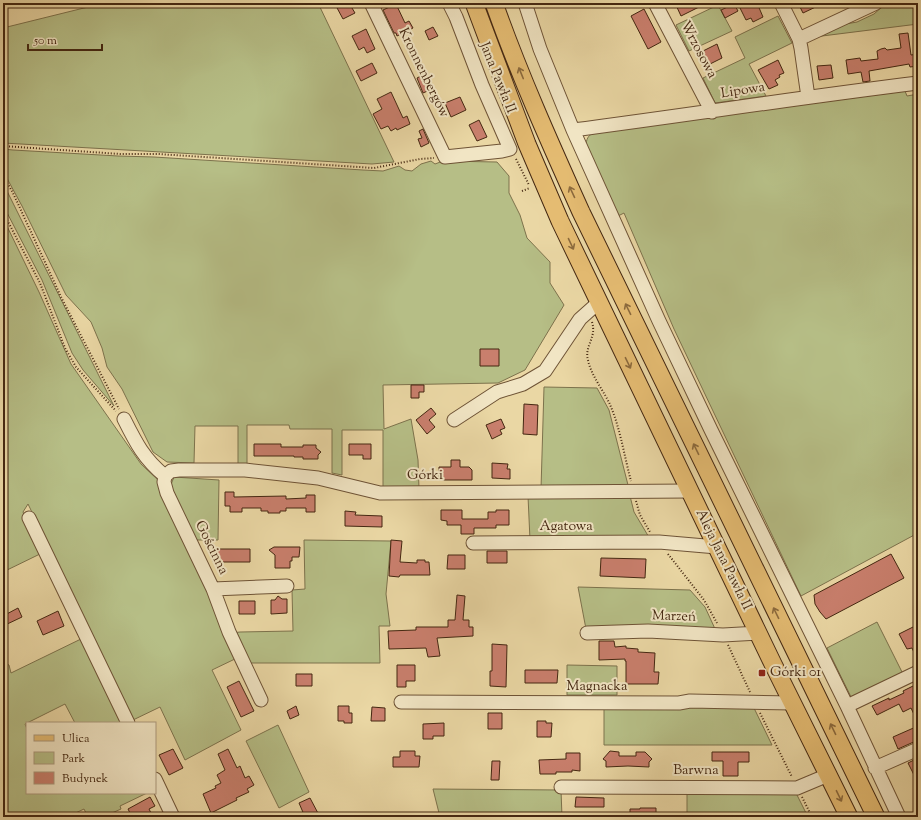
<svg xmlns="http://www.w3.org/2000/svg" width="921" height="820" viewBox="0 0 921 820" font-family="'Sorts Mill Goudy',serif">
<style>
.green{fill:#b6be86;stroke:#7d724c}
.building{fill:#c97f6d;stroke:#442711}
.lines{fill:none;stroke-linecap:round;stroke-linejoin:round}
.minor-casing{stroke:#6e5336;stroke-width:15}
.major-casing{stroke:#442711;stroke-width:19}
.path{stroke:#442711;stroke-width:2;stroke-dasharray:1 2;stroke-linecap:butt}
.minor{stroke:#f1e5c4;stroke-width:13}
.major{stroke:#e5bc72;stroke-width:17}
.oneway{stroke:#8c6a3d}
.poi-dot{fill:#8f2418;stroke:#f1e5c4;stroke-width:1.5}
.labels{text-anchor:middle;dominant-baseline:central;stroke-width:4;stroke-linejoin:round;paint-order:stroke}
.street-label{font-size:14px;fill:#442711;stroke:#f1e5c4}
.poi-label{font-size:14px;fill:#442711;stroke:#f1e5c4;text-anchor:start}
</style>
<rect width="100%" height="100%" fill="#ead7a4"/>
<filter id="stains"><feTurbulence type="fractalNoise" baseFrequency=".005" numOctaves="4"/><feColorMatrix values="0 0 0 0 .2 0 0 0 0 .09 0 0 0 0 .02 0 0 0 .5 -.17"/></filter>
<radialGradient id="worn" r=".72"><stop offset=".6" stop-color="#630" stop-opacity="0"/><stop offset="1" stop-color="#630" stop-opacity=".3"/></radialGradient>
<!-- green -->
<path class="green" d="M91,3H318L394,162L372,164L3,143V28L92,6Z
M882,3H918V24L806,38L840,25L857,22L874,14L883,6Z
M718,5L732,31L689,51L676,25Z
M778,16L792,43L749,64L766,96L715,103L703,78L745,58L735,37Z
M905,91L907,96L918,94V533L801,596L674,329L624,213L618,216L586,144C587,137 589,135 595,132Z
M3,149L13,150L118,156L154,157L363,170L383,171L399,166L405,170L412,171L421,164L431,161L435,164L443,161L497,162L509,176V193L520,215L527,238L550,262V283L564,305L525,370L498,383L383,385L384,429L411,419L418,460L419,489H383V430H342V475L332,473V429H290L289,425H247V466H238V426H195L194,463L167,462L153,452L122,389L107,367L102,348L91,322L66,295L22,206L3,171Z
M3,183L114,406L83,370L72,353L42,280L3,205Z
M3,218L39,292L71,364L141,464L158,480L237,658L212,670L241,730L185,760L160,707L133,720L28,504L23,512L27,523L42,553L3,572Z
M544,387L597,388L609,410L629,489H541Z
M174,477L219,480L218,540H196L170,487Z
M528,496H630L634,512L650,539L530,540Z
M304,540L391,541L386,594L390,626H379L380,663H247L231,633L240,632L293,631L292,590L305,589Z
M578,587L690,590L705,607L716,631L586,629Z
M877,622L904,676L852,699L827,648Z
M83,638L123,723H75L65,704L25,724L27,729V793H147L120,806L121,809L103,817H88L84,809L67,817H3V662L9,665L11,673Z
M567,665L617,666V695H567Z
M604,705L753,706L772,745H604Z
M278,725L309,792L279,808L246,741Z
M433,789L561,790L562,817H440Z
M687,790L795,791L808,817H687Z"/>
<!-- building -->
<path class="building" d="M342,3H349L355,13L343,19L336,6Z
M675,3H707L681,16Z
M751,3H757L763,17L753,22L751,18L746,20L740,8Z
M798,3H824L803,13Z
M396,4L405,23L409,21L413,28L397,36L396,33H394L383,10Z
M734,4L738,11L725,18L721,10Z
M644,9L661,42L648,49L631,16Z
M433,27L438,36L429,40L425,31Z
M366,29L375,49L367,53L364,47L359,50L352,36Z
M908,33L911,55L918,54V66L910,67L909,64L869,71L870,81L863,82L861,72L848,74L846,60L860,58L861,61L878,59L877,51L881,49L885,48L887,50L901,48L899,34Z
M717,44L722,58L708,65L701,52Z
M778,60L784,73L779,75L780,77L775,80L778,85L769,89L758,70Z
M372,63L377,73L361,81L356,71Z
M831,65L833,78L819,80L817,66Z
M425,74L432,89L423,93L417,78Z
M391,92L403,118L407,116L410,124L397,130L396,128L391,131L388,126L381,129L373,114L382,109L377,99Z
M460,97L466,110L451,117L445,103Z
M479,120L487,137L477,141L469,125Z
M423,129L429,143L421,147L418,139L422,138L419,131Z
M480,349H499V366H480Z
M411,385H424V392H419V398H411Z
M524,404L538,405L537,435L523,434Z
M431,408L436,414L429,420L435,427L427,434L416,420Z
M501,419L505,428L500,430L502,434L492,439L486,425Z
M254,444H281V447H303V445H316V448L321,452L318,455V459H303V457H294V456H254Z
M349,444H371V459H363V455H349Z
M451,460H460V467H469L472,470V480H439V467H451Z
M492,463L508,464L507,469H510V479L492,478Z
M225,492H234V497L286,496V499L306,498V495H315V512H306V508H286V511H280V513H268V511H261V508H242V512H230V506H225Z
M441,510H462V519H488V512H496V510H509V525H496V528H474V534H461V525H447V521L441,520Z
M345,511L356,512L355,515L382,516V527L345,526Z
M391,540L402,541L400,562L417,563V560H425V562H429L430,575H400L399,577L389,576Z
M274,547H300L299,557H292V561H290V568H275V555L269,550Z
M213,549H250V562H213Z
M487,551H507V563H487Z
M891,554L904,578L826,619L820,612L815,604L814,595Z
M448,555H465V569H447Z
M601,558L646,559L645,578L600,576Z
M457,595L465,596L463,620H469V627H473V636L437,638L440,656L428,657L426,648L389,649L388,631L416,630V627H448V620H455Z
M278,596L282,599H287V613L271,614V600H275Z
M239,601H255V614H239Z
M18,608L22,617L3,626V616Z
M58,611L64,626L43,635L37,621Z
M915,626L918,632V661L912,648L907,649L899,634Z
M599,641H614L615,647L626,646V648L638,649V652L655,653L654,672H659L658,684H626V661H625V659L599,660Z
M492,644L507,645L506,687L490,686V671H492Z
M397,665H415V681H406V687H397Z
M525,670H558L557,683H525Z
M296,674H312V686H296Z
M239,681L254,711L241,717L227,687Z
M915,685L918,692V723L911,708L903,712L899,704L877,715L872,706L889,698V700L904,693L903,691Z
M296,706L299,715L290,719L287,711Z
M338,706H349V713H352V723H344V721H338Z
M372,707L385,708V721H371Z
M488,713H502V729H488Z
M537,721H546V723H552L551,737H537Z
M444,723V736H433V739H423V724Z
M918,726V740L898,749L893,737Z
M173,749L183,768L169,775L159,755Z
M228,749L237,768L240,766L245,778L249,776L254,785L247,789L249,792L236,798L237,800L211,813L203,794L216,788L215,786L221,783L217,775L225,770L218,754Z
M400,751H415V756H420L419,767H393V757H400Z
M610,751L619,752V756H636V752H645L652,759L649,762V767L628,766L606,767V761L603,759Z
M712,752H749V762H738V776H723V761H712Z
M566,753H580V771L572,770V772H556V774H540L539,760L566,759Z
M918,758V783L908,763Z
M492,761H500L499,780H491Z
M150,797L155,806L149,809L153,817H132L128,809Z
M576,797L604,798V807H575Z
M310,798L320,817H305L299,803Z
M640,808H656V812L660,817H630V809H640Z"/>
<g class="lines">
<!-- minor casing -->
<g class="minor-casing">
<path id="minor" d="M371,3L445,157L502,151L510,149L482,85L456,17L449,3
M525,3L540,49L573,130L659,321L711,430L847,706L899,817
M655,3L712,112
M781,3L799,39L801,48L808,97
M799,39L876,3
M573,130C688,115 803,97 918,83
M124,419C136,443 144,459 165,476L164,482L167,493L213,589L229,632L261,700
M454,420L497,392L523,384L545,371L580,319L599,302
M165,476L171,471L179,470H245L318,478L380,493L690,491
M29,518L128,723
M473,543L659,542L717,547
M213,589L287,586
M587,633L648,631L723,635L759,633
M401,702L679,703L690,701L793,703
M847,706L918,672
M875,768L918,749
M155,779L173,817
M561,787L797,788L828,775"/>
</g>
<!-- major casing -->
<g class="major-casing">
<path id="major" d="M474,3L527,144L560,221L773,664L849,817
M494,3C519,74 550,143 581,212L876,817"/>
</g>
<!-- path -->
<path class="path" d="M3,146L120,154H158L374,168L420,159L434,158
M516,159L529,185
M3,175L13,193L62,299L119,409
M522,191L530,188
M3,212L40,283L65,348L76,367L116,411
M592,322C597,338 584,346 588,360C591,376 605,392 611,407C620,428 625,459 631,481
M636,501L640,515L650,532
M668,554L704,600L717,623
M728,645L750,692
M760,713L792,777
M802,797L812,817"/>
<!-- minor -->
<use href="#minor" class="minor"/>
<!-- major -->
<use href="#major" class="major"/>
</g>
<!-- one-way arrows -->
<defs><path id="oneway-shaft" d="M-6 0H5M1.5-3L5.5 0L1.5 3" fill="none" stroke-width="1.6" stroke-linecap="round" stroke-linejoin="round"/></defs>
<g class="oneway">
<use href="#oneway-shaft" transform="translate(521 73) rotate(-112)"/>
<use href="#oneway-shaft" transform="translate(572 192) rotate(-115)"/>
<use href="#oneway-shaft" transform="translate(571 244) rotate(65)"/>
<use href="#oneway-shaft" transform="translate(628 309) rotate(-116)"/>
<use href="#oneway-shaft" transform="translate(628 363) rotate(64)"/>
<use href="#oneway-shaft" transform="translate(696 449) rotate(-116)"/>
<use href="#oneway-shaft" transform="translate(776 613) rotate(-116)"/>
<use href="#oneway-shaft" transform="translate(833 729) rotate(-116)"/>
<use href="#oneway-shaft" transform="translate(839 796) rotate(64)"/>
</g>
<!-- markers -->
<rect class="poi-dot" x="758" y="669" width="8" height="8" rx="2"/>
<g class="labels">
<!-- street labels -->
<g class="street-label">
<text transform="translate(698 50) rotate(62)">Wrzosowa</text>
<text transform="translate(423 73) rotate(64)">Kronnenbergów</text>
<text transform="translate(497 78) rotate(68)">Jana Pawła II</text>
<text transform="translate(743 91) rotate(-9)">Lipowa</text>
<text x="425" y="476">Górki</text>
<text x="566" y="527">Agatowa</text>
<text transform="translate(211 548) rotate(64)">Gościnna</text>
<text transform="translate(723 560) rotate(64)">Aleja Jana Pawła II</text>
<text transform="translate(674 617) rotate(2)">Marzeń</text>
<text x="597" y="687">Magnacka</text>
<text x="696" y="771">Barwna</text>
</g>
<!-- poi labels -->
<g class="poi-label">
<text x="770" y="673">Górki 01</text>
</g>
</g>
<!-- margin -->
<rect width="921" height="820" fill="none" stroke="#ead7a4" stroke-width="16"/>
<rect x="4" y="4" width="913" height="812" fill="none" stroke="#442711" stroke-width="2"/>
<rect x="8" y="8" width="905" height="804" fill="none" stroke="#442711"/>
<!-- legend -->
<rect x="26" y="722" width="130" height="72" fill="#f1e5c4" stroke="#ac997c"/>
<rect x="34" y="735" width="20" height="6" fill="#e5bc72" stroke="#ac997c"/>
<text x="62" y="742" font-size="12" fill="#442711">Ulica</text>
<rect x="34" y="752" width="20" height="12" fill="#b6be86" stroke="#ac997c"/>
<text x="62" y="762" font-size="12" fill="#442711">Park</text>
<rect x="34" y="772" width="20" height="12" fill="#c97f6d" stroke="#ac997c"/>
<text x="62" y="782" font-size="12" fill="#442711">Budynek</text>
<!-- scale -->
<path d="M28 44v6h74v-6" fill="none" stroke="#442711" stroke-width="2"/>
<text x="34" y="44" font-size="12" fill="#442711" stroke="#f1e5c4" stroke-width="3" paint-order="stroke">50 m</text>
<rect width="100%" height="100%" filter="url(#stains)"/>
<rect width="100%" height="100%" fill="url(#worn)"/>
</svg>
